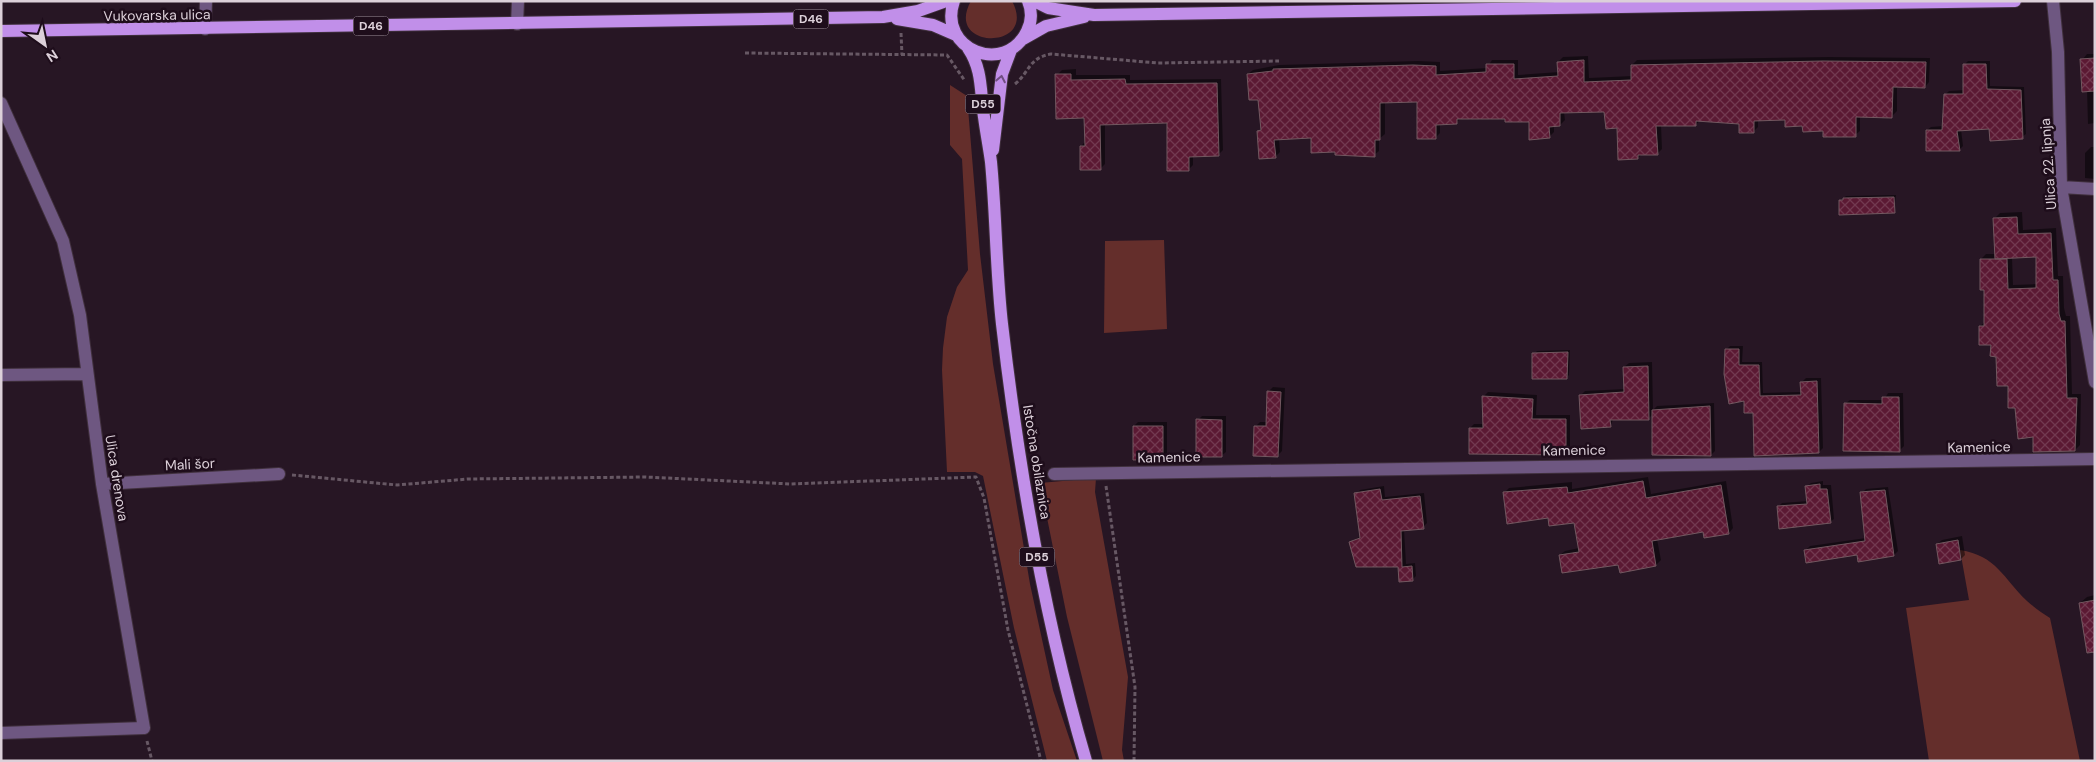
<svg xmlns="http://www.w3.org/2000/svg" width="2096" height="762" viewBox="0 0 2096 762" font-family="'DM Sans',sans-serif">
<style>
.grass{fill:#642e2b}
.shadow{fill:#0007;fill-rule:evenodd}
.building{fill:url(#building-cross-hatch);stroke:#725860}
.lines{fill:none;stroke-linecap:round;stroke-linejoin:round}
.minor-casing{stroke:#40303d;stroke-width:14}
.major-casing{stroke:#40303d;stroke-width:14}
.path{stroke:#675864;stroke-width:3;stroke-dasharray:4 2.5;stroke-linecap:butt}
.minor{stroke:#6e5781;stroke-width:12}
.major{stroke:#c18fe9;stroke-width:12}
.oneway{stroke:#704e82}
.labels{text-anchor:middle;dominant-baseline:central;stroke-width:5;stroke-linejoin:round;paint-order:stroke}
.shield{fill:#1e0d1b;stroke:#a396a0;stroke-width:1}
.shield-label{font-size:12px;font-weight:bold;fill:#dcd0d9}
.street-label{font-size:14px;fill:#dcd0d9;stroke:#1e0d1b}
</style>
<defs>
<pattern id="building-cross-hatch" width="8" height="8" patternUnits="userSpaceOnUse" patternTransform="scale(1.25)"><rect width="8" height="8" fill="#5b1933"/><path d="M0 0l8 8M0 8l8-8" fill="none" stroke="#723950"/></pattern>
</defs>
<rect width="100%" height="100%" fill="#271624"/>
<!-- grass -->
<path class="grass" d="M971,1H1012C1039,51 943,50 971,1Z
M950,85L967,96L980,254L993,364L1030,584L1053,690L1077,761H1047L1014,628L983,476L975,472H947L942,370L943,348L947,317L957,287L968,270L962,159L950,145Z
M1164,240L1167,329L1104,333L1105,241Z
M1096,478L1095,492L1128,677L1122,750L1124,761H1103L1067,617L1040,483Z
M1960,550C1997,556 2003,578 2027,601C2034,607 2042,613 2050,618L2080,761H1929L1906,608L1969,600Z"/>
<!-- shadow -->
<path class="shadow" d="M2087,54H2095V123L2088,124L2087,90L2082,60Z
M1588,56L1589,78L1632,76V65L1637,60L1829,57L1930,58L1929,82L1925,87L1897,86V111L1892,116H1860V131L1855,135L1803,125L1786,119L1758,120V127L1753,132L1741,122L1700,120L1696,125H1661L1662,149L1657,154H1642L1638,158L1605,111L1564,112L1565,120L1560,125L1554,126V132L1549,137L1530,120L1506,118H1461L1457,122L1440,123V133L1435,138L1418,101L1385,102V134L1379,139V151L1374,155L1337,151L1312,137L1279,139L1280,152L1275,157L1258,131L1262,128L1259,98L1248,74L1253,70L1279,65L1418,61L1440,62V71L1487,68L1492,60H1518V75L1559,72L1558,62L1563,57Z
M1968,61H1990V86L2024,87L2026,134L2022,137L1990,128L1961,129L1963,146L1959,150L1945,151L1927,130L1931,127L1943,126L1945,95L1949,91L1965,90L1964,65Z
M1076,69V75H1130V80L1221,79L1223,150L1218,155L1193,156V165L1188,170L1168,122L1105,123V164L1100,169L1081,146L1086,141V117L1057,75L1062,70Z
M2091,147H2095V179L2085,178V153Z
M1896,195L1894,212L1840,201L1846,196Z
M2022,212L2023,230L2056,228L2058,276H2063L2064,308L2066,316H2070L2072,394H2081L2080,445L2075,450L2016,407L1998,356L1980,326L1985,322V288L1981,259L1986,254H1996L1994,219L2000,213ZM2037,256V284L2013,285L2012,257Z
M1730,346H1743L1742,362H1762L1763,393L1802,392V382L1806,378H1821L1823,448L1819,452L1754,411L1745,399L1726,350Z
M1570,350L1569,375L1566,378L1534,354L1537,351Z
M1652,362L1653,410L1657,406L1714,403L1715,451L1711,455L1653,414L1648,419L1614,418L1610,426L1581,395L1585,391L1625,389L1624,367L1629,363Z
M1273,387L1285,388L1282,451L1277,456L1256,426L1260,422H1267L1268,392Z
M1488,392L1537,395L1536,415H1570V449L1566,454L1470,428L1474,424H1484L1483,397Z
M1888,393H1903L1904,446L1899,451L1845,404L1850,400H1884Z
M1202,416H1226V452L1221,456L1198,420Z
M1138,422H1167V454L1162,458L1134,426Z
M1648,477L1651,494L1726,481L1733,528L1729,533L1704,531L1657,539L1661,560L1656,565L1619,563L1560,555L1565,551L1579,548L1575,522L1549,516L1504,493L1509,488L1572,482V489Z
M1823,481V485H1831L1834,519L1830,522L1778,507L1782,503L1808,501L1807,486L1811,483Z
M1384,486L1385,497L1424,493L1427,523L1423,527L1404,529L1406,564L1415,563L1416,576L1412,580L1400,566L1351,542L1361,536L1356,494L1360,490Z
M1888,487L1898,551L1894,555L1806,550L1810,546L1866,538L1862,493L1866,489Z
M1962,536L1965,555L1961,559L1937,544L1942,540Z
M2095,595V640L2080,603L2087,597Z"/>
<!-- building -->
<path class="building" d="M2095,58V91L2082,92L2080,59Z
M1584,60V82L1631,80V65L1823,61L1926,62L1925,88L1893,87L1892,118L1856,117V137H1823V131L1803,132L1802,126L1785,127V120L1754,121V133H1739V124L1696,121V126H1656L1658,155H1638V159L1618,160L1617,128L1606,129L1604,112L1560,113V126L1549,127L1550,138L1529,140V122H1505V119H1457V124L1436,125V139H1417V102L1380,103V140H1375V157L1335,155V152L1311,153V138L1274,140L1276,158L1259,159L1257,131L1261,130L1258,100H1249L1247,74L1273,71V69L1413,65L1436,66V75L1486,72V64H1514V79L1558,76L1557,62Z
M1963,64H1986L1987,89L2021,90L2023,139L1990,141L1989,129L1957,131L1960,151H1926V130H1942L1944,94H1963Z
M1055,74H1071V80L1125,79L1126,84L1217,83L1219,156L1189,157V171H1167V123L1100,125L1101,170H1080V146H1085L1084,118L1056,119Z
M1894,197L1895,213L1839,215V200H1843V198Z
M2017,217L2018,234L2051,233L2053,280H2058L2059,314L2061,321H2065L2067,398H2077L2075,451L2033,452V437L2018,439L2015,408H2008V386H1997L1996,357L1990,356L1991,345H1979V326H1984V290H1980V259H2007L2008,289L2036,288V257L1995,259L1993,218Z
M1725,349H1739V365H1759L1760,396L1801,395L1800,382L1817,381L1819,453L1754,456L1753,413H1744V401L1729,404L1724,374Z
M1568,352L1567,379H1532V353Z
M1648,366L1649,420H1610L1611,427L1581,429L1579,395L1624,392L1623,367Z
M1267,391L1281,392L1278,457L1253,456L1254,426H1266Z
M1482,396L1533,399L1532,419H1566V455L1469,454V428H1483Z
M1882,397H1899L1900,452L1843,451L1844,403L1882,404Z
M1710,406L1711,456L1652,455V410Z
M1196,419L1222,420V457H1196Z
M1133,426H1163V459L1133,460Z
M1643,481L1646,498L1721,485L1729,534L1704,538L1703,532L1652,541L1656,566L1620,573L1618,565L1562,573L1559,555L1579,552L1574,523L1549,526L1548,518L1507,524L1503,492L1567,487L1568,493Z
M1820,484V489H1827L1831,523L1779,529L1777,506L1807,504L1805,486Z
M1380,489L1382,500L1420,496L1424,529L1401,531L1402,567L1412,566L1413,581L1399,582L1398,567H1356L1349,542L1360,538L1354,493Z
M1885,490L1894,556L1858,562L1857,555L1806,563L1804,550L1865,541L1860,492Z
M1958,540L1961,560L1939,564L1936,544Z
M2095,600V652L2087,653L2079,603Z"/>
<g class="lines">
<!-- minor casing -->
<g class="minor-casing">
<path id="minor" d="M2053,1L2058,52L2061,187L2095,382
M517,24L518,1
M205,29L206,1
M1,103L63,241L80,315L102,484L144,728L1,733
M2061,187L2095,189
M1,375L86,374
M1054,474L2095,459
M102,484L279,474"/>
</g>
<!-- major casing -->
<g class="major-casing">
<path id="major" d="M954,1C937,49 1005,77 1027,31C1032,22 1032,10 1028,1
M1034,1L1048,8L1094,15L2015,1
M897,19L933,25L956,35
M1,31L883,17L918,11L946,1
M1023,39L1046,26L1084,17
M968,48C983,70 980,92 984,117C986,132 989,147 991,162C996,215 996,270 1002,324C1019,471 1044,618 1086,761
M993,150L1002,74L1011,50"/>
</g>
<!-- path -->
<path class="path" d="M901,33L902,55
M745,53L947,55L965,81
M1015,84C1030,72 1028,58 1051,54L1158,63L1279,61
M292,475L397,485L468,479L645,477L791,484L976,477L984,498L1008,630L1041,761
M1106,486L1135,687L1134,761
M147,741L152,761"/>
<!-- minor -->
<use href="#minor" class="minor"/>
<!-- major -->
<use href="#major" class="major"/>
</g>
<!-- one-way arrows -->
<defs><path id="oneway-chevron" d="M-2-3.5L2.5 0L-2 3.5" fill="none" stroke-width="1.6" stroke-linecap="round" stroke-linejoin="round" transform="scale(1.25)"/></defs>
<use class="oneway" href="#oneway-chevron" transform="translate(1001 79) rotate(-79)"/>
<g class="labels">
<!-- shield labels -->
<g class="shield">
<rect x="793.5" y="9.5" width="35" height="19" rx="4"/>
<rect x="353.5" y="16.5" width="35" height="19" rx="4"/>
<rect x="965.5" y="94.5" width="35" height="19" rx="4"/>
<rect x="1019.5" y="547.5" width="35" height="19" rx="4"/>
</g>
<g class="shield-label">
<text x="811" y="19">D46</text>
<text x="371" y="26">D46</text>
<text x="983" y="104">D55</text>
<text x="1037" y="557">D55</text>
</g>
<!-- street labels -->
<g class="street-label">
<text transform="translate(157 15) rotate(-1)">Vukovarska ulica</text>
<text transform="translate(2048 164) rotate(-94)">Ulica 22. lipnja</text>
<text transform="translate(1979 447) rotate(-1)">Kamenice</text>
<text transform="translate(1574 450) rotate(-1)">Kamenice</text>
<text transform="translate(1169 457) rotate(-1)">Kamenice</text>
<text transform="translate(1037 462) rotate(81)">Istočna obilaznica</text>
<text transform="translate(190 464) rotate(-3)">Mali šor</text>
<text transform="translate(117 478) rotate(81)">Ulica drenova</text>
</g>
</g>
<!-- border -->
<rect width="2096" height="762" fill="none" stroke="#dcd0d9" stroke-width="5"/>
<!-- north arrow -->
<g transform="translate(45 45) rotate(147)" stroke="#1e0d1b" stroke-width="4" paint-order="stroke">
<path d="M0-4L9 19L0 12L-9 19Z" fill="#dcd0d9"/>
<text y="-8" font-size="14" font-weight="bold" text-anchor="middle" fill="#dcd0d9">N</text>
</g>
</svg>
